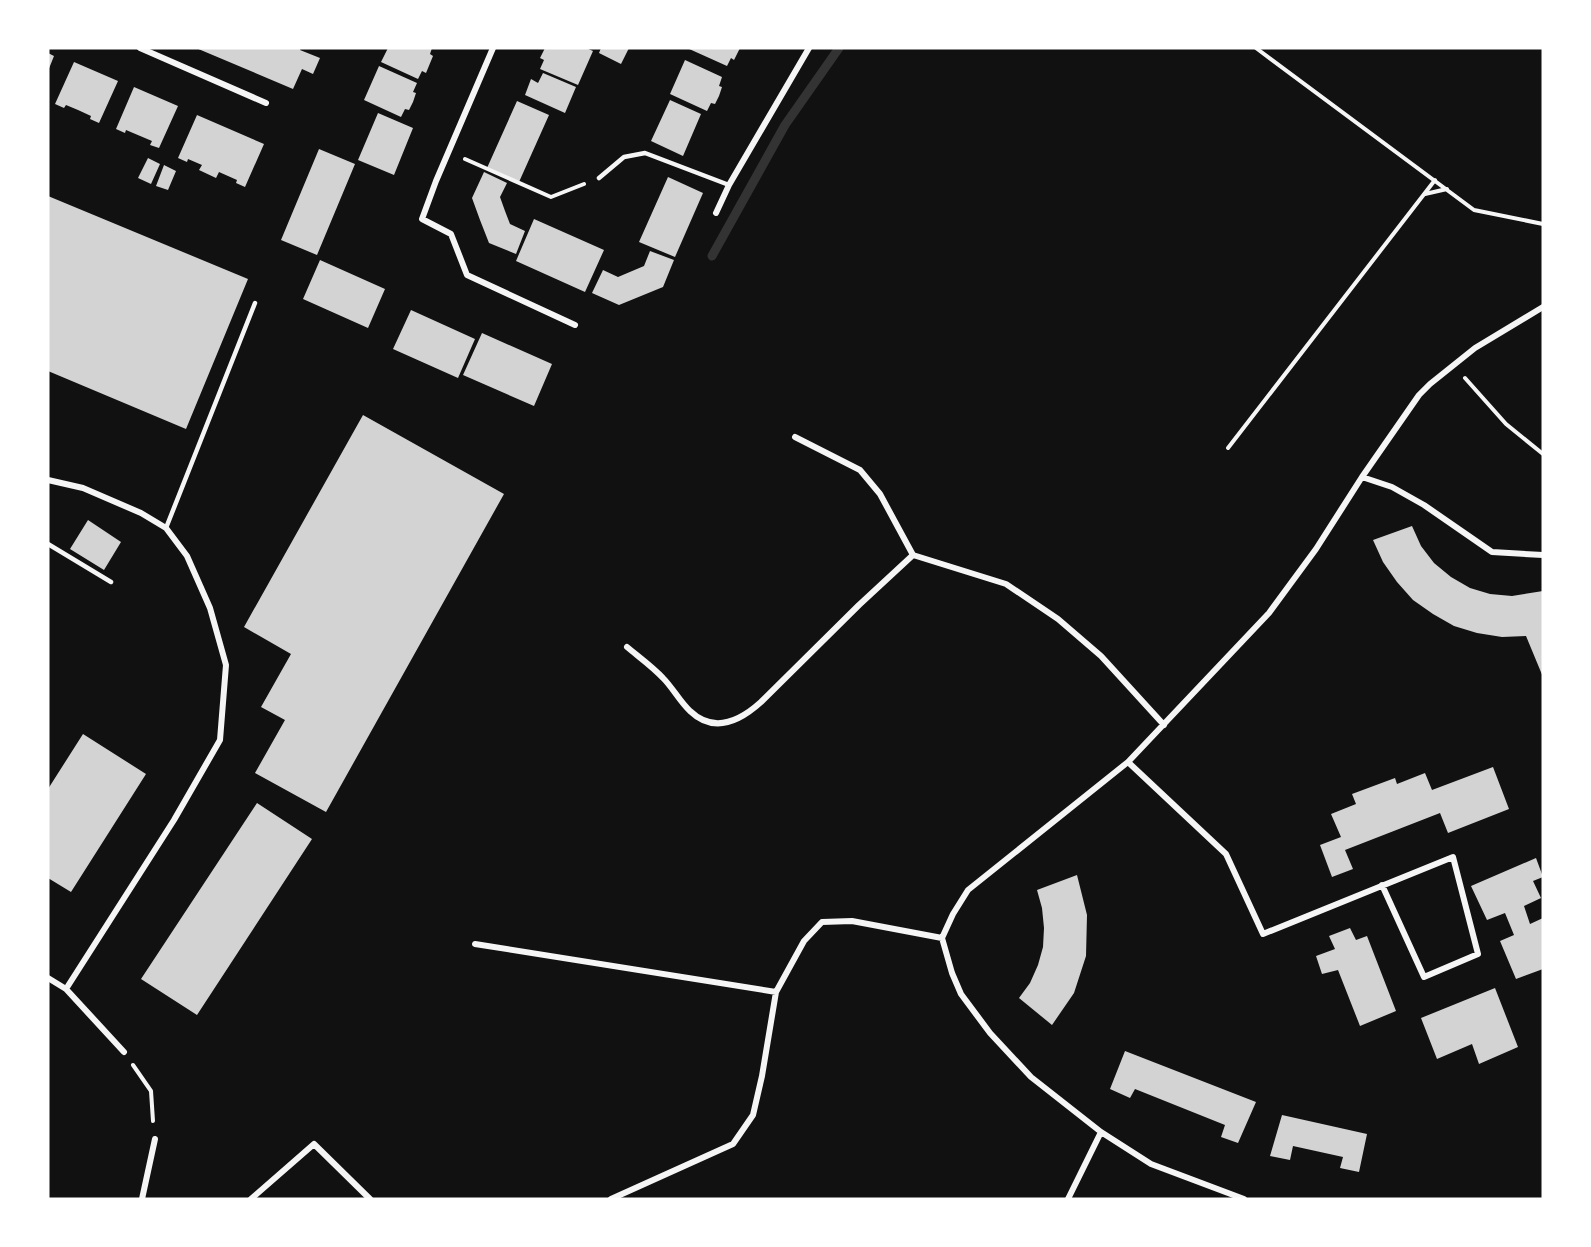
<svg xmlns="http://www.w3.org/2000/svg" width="1591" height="1247" viewBox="0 0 1591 1247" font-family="'IBM Plex Serif',serif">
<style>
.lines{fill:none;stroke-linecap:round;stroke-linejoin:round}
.stream{stroke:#333;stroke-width:9}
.building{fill:#d3d3d3}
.path{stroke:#f5f5f5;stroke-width:4}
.service{stroke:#f5f5f5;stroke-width:4.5}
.minor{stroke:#f5f5f5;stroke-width:6}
</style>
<rect width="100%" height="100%" fill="#111"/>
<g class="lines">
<!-- stream -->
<path class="stream" d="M712,256L785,125L839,48"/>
</g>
<!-- building -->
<path class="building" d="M196,48H301L300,50L320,58L313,74L302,69L293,89Z
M388,48H432L430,54L433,56L426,73L422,71L418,79L381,62Z
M545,48H586L593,51L578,85L540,69L544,60L540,58Z
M601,48H629L621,64L599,53Z
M687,48H740L734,60L731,58L727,66Z
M48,53L54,56L48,71Z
M685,60L722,77L719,86L722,87L719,96L715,104L711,103L707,111L670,94Z
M74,62L118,81L99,123L90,119L91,116L78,110L66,105L64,108L55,104Z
M379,66L417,83L413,92L416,93L413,102L409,110L405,109L401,117L364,100Z
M543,73L576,87L565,113L525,95L531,79L538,83Z
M134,87L178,106L159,148L150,145L152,141L126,130L125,133L116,129Z
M670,100L701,114L683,156L651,141Z
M517,101L549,115L519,182L487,168Z
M378,113L413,128L394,175L358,160Z
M197,115L264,144L245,187L236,183L237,180L219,172L216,178L199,170L202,165L188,159L187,162L178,158Z
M319,149L355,164L317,255L281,240Z
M148,158L160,164L151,184L138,178Z
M164,165L176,171L168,190L156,186Z
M484,172L507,183L500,197L505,211L510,224L525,231L516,254L489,243L480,220L472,198Z
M668,177L703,193L675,257L639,242Z
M48,196L248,279L186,429L48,371Z
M534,219L604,250L585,292L516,261Z
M650,251L674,260L663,287L619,305L592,293L603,270L618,277L644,266Z
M320,260L385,289L368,328L303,299Z
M411,310L475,339L458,378L393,349Z
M482,333L552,364L534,406L463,375Z
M363,415L504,494L326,812L255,773L285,720L261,707L291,654L244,627Z
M88,520L121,542L104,570L70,549Z
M1412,526L1421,546L1434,563L1451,577L1470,588L1490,594L1512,596L1543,591V677L1526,636L1502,637L1477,633L1454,626L1433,614L1413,600L1397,582L1383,562L1373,540Z
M83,734L146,774L71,892L48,878V789Z
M1493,767L1509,809L1448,833L1440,813L1345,850L1353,869L1332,877L1320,845L1341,837L1331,814L1356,804L1352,794L1395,778L1397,784L1425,773L1432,790Z
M257,803L312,839L197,1015L141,979Z
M1536,858L1543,877L1533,881L1541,898L1524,906L1530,924L1543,918V969L1516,979L1500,941L1514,935L1505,913L1487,920L1471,886Z
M1077,875L1087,915L1086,956L1074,993L1052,1025L1019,998L1030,983L1038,965L1043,947L1044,928L1042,908L1037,890Z
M1350,928L1356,940L1367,936L1396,1011L1360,1026L1338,970L1322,974L1316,956L1335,949L1329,936Z
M1495,988L1518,1047L1479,1064L1472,1044L1437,1059L1421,1018Z
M1125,1051L1256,1102L1238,1143L1221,1137L1225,1125L1135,1089L1130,1098L1110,1089Z
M1282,1115L1367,1134L1359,1172L1340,1168L1343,1157L1293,1146L1290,1160L1270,1156Z"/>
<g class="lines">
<!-- path -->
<path class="path" d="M1256,48L1474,210L1543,224
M465,159L551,197L584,184
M1425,194L1447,189
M1465,378L1506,424L1543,454
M1228,448L1435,180
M133,1065L151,1091L153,1121"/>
<!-- service -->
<path class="service" d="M599,178L624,157L645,153L729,185
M166,528L255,303
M48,544L111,582"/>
<!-- minor -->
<path class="minor" d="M140,48L266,103
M493,48L436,181L422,219L451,234L467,275L575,325
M716,213L729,185L809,48
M795,437L860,470L880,494L913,555
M1362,477L1392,487L1424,505L1492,552L1543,555
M48,480L83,488L141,513L166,528L187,556L210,608L226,665L220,740L174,820L66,989
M627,647C639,657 653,667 663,678C673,688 680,702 690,711C714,734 740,721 761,702L859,605L913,555L1006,584L1058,619L1101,656L1164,725
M1128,762L1226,854L1263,934L1453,857L1478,954L1424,977L1382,885
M475,944L776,992
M48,978L66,989L124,1052
M142,1199L155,1139
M251,1199L314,1144L370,1199
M611,1199L733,1144L753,1115L762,1076L776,992L804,941L822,922L852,921L942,938
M1068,1199L1101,1132
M1244,1199L1151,1164L1101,1132L1031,1077L990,1033L961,994L952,973L942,938L953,914L968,890L1128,762L1269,613L1316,549L1362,477L1419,395L1430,384L1475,348L1543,307"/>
</g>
<!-- border -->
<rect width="1591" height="1247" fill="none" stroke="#ffffff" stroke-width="99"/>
</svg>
